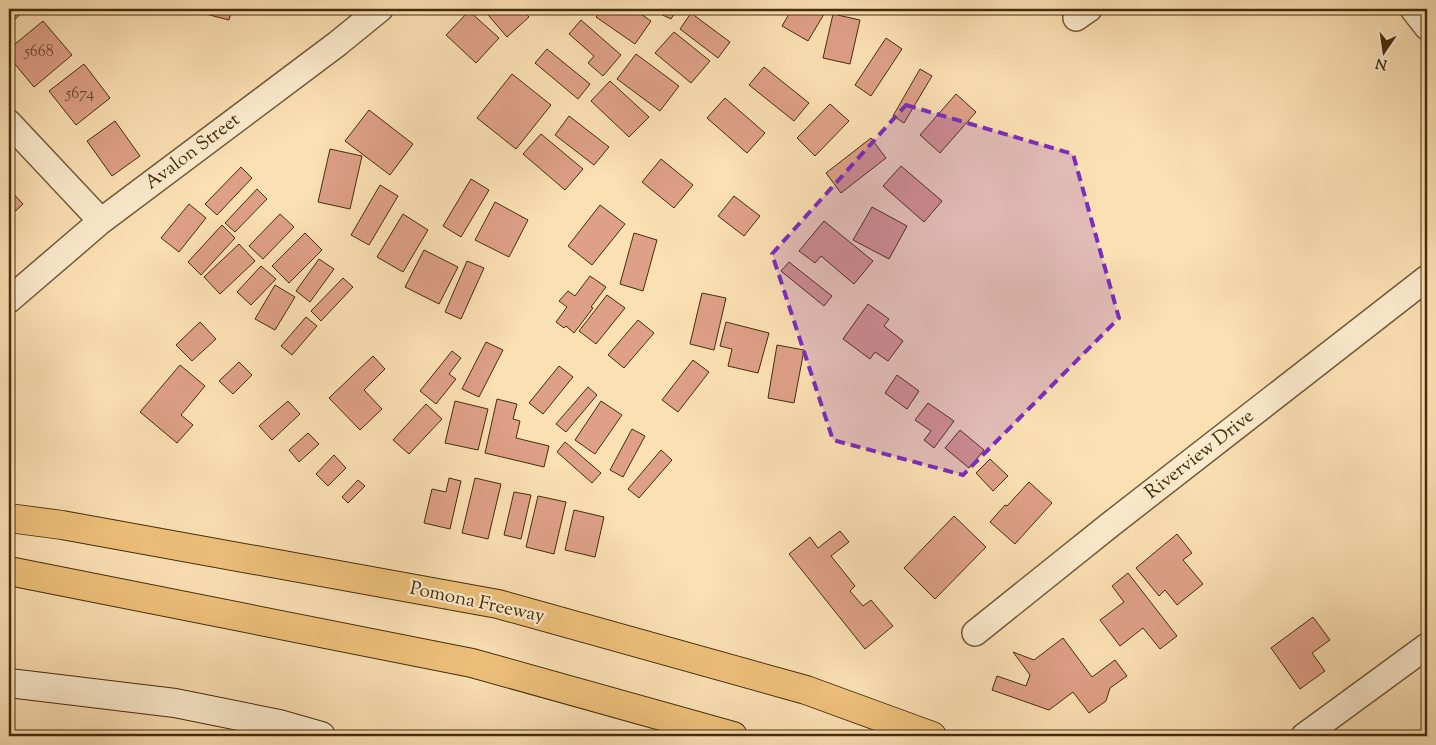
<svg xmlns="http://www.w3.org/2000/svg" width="1436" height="745" viewBox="0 0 1436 745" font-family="'Sorts Mill Goudy',serif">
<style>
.building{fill:#dea087;stroke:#452d0c}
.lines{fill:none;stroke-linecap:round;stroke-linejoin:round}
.street-casing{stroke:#725a36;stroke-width:28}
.secondary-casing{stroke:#452d0c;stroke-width:30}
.highway-casing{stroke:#452d0c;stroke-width:30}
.street{stroke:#fcebce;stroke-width:25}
.secondary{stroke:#fcebce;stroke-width:28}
.highway{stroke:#eec07a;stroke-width:28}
.marked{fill:#7b2cbf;fill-opacity:0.2;stroke:#7b2cbf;stroke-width:4;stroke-dasharray:10 6;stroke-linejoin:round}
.labels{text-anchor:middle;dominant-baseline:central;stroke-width:4.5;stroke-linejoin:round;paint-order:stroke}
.number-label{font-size:16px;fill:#6b4a2b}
.street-label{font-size:19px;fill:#452d0c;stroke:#fcebce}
</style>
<rect width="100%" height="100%" fill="#fbe0b4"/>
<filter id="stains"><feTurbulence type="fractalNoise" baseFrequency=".004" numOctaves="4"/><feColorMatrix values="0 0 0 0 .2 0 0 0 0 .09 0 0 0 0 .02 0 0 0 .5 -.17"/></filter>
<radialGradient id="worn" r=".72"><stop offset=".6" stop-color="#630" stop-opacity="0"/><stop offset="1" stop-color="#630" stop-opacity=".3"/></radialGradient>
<!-- building -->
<path class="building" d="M9,9H26L9,25Z
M190,9H232L229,20L190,10Z
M483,9H522L529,17L507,37Z
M602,9H634L651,21L635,44L596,17Z
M650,9H677L671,19Z
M792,9H827L808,41L782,26Z
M469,11L499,38L476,63L446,35Z
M691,13L730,42L718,58L680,29Z
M833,14L860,20L850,64L823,58Z
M581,20L621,55L603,76L588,63L594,56L569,34Z
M43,21L72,55L34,87L9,57V49Z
M674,32L710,61L691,83L655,53Z
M886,38L902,49L871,96L855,85Z
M547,49L590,84L578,99L535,63Z
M636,54L679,86L660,111L617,79Z
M84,64L110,98L76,125L49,91Z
M764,67L809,103L794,121L749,85Z
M920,69L932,76L904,123L893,116Z
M512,74L551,105L516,149L477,118Z
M610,81L649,117L629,137L591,101Z
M956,94L976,112L940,153L920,135Z
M725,98L765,133L747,153L707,118Z
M830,104L849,121L815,156L797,138Z
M369,110L413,144L390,175L345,141Z
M569,116L609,147L594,165L555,135Z
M115,121L140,156L112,176L87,141Z
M541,134L583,169L565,190L523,154Z
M871,138L886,158L841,193L826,173Z
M330,149L362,156L350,209L318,202Z
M661,159L693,185L674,208L642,182Z
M901,166L942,201L924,222L883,186Z
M241,167L252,178L217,215L205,204Z
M471,179L489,190L461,237L443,226Z
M380,185L398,196L369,245L351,235Z
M9,189L23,204L9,217Z
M257,189L267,199L235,232L225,223Z
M734,196L760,216L744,236L718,216Z
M495,202L528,220L509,257L475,240Z
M189,204L206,218L179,252L161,238Z
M600,205L625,224L592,265L568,246Z
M872,207L907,226L889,259L853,240Z
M280,214L294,227L263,259L249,246Z
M403,214L428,230L403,272L377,257Z
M824,221L873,261L854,284L821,256L815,263L799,251Z
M222,225L235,238L201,275L188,262Z
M305,233L322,250L289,283L272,266Z
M634,233L657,240L643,291L620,284Z
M239,244L255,261L220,294L204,277Z
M424,250L458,267L439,304L405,287Z
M319,259L334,269L310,302L296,291Z
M467,261L484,268L461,319L445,312Z
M789,262L832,296L824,306L781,271Z
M261,266L276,279L251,305L237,292Z
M590,276L606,287L591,307L593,308L574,333L566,326L564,328L556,322L567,307L559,301L568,291L575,296Z
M343,278L353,287L321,321L311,311Z
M275,285L295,297L275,330L255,319Z
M702,293L726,298L714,350L690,344Z
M607,295L625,308L596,344L579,331Z
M868,304L889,319L884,326L903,341L888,361L875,352L870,359L843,339Z
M306,317L317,326L292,355L281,346Z
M638,320L654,333L624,368L608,355Z
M200,322L216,339L192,361L176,345Z
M726,322L769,333L758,373L728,366L732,349L720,346Z
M486,342L503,350L479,397L462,389Z
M777,345L804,350L794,403L768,398Z
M452,351L461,358L449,374L456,379L436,404L420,391Z
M373,356L385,369L364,390L382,409L360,430L329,398Z
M693,360L709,372L678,412L662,400Z
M239,362L252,375L233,394L219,381Z
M180,365L205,386L181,415L193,425L177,443L140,412Z
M559,366L573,377L543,414L529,403Z
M897,375L919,391L907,409L885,393Z
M588,387L597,395L566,432L556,424Z
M497,399L517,404L513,419L520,421L516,438L549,446L544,467L485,453Z
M288,401L300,414L272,440L259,426Z
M455,401L488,409L478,450L445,443Z
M601,401L622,415L595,454L575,440Z
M928,403L954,421L934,448L924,440L931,431L915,420Z
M426,404L442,419L409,454L393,440Z
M632,429L645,436L623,477L610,470Z
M960,430L984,450L969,468L945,448Z
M308,433L319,444L299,462L289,450Z
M565,442L601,473L592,483L557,452Z
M661,450L672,460L639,498L628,489Z
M334,455L346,468L328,486L316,474Z
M990,459L1008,476L993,491L976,473Z
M449,478L461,481L450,529L424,523L432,489L446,492Z
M475,478L501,484L488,539L462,533Z
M358,480L365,486L348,503L342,497Z
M1029,482L1052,503L1015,544L990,522L1005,505L1007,506Z
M514,492L531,495L521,539L504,535Z
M538,496L566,502L554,554L526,547Z
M574,510L604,517L595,557L565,550Z
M954,516L986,547L935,599L904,568Z
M840,531L849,542L831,556L855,586L850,591L863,606L871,600L893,626L865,649L789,554L810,537L818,548Z
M1177,534L1192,553L1183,560L1203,584L1177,605L1165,590L1159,596L1136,568Z
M1128,573L1177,636L1160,649L1143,628L1120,646L1100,620L1124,602L1112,586Z
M1313,617L1330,640L1312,653L1325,671L1300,689L1271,648Z
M1063,638L1092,677L1115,660L1127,676L1110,688L1106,701L1089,713L1073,692L1049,710L992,690L997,676L1026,686L1030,675L1013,652L1034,660Z"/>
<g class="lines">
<!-- street casing -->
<g class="street-casing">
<path id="street" d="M1413,9L1427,27
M1076,18L1089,9
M9,123L101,221
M9,300L101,221L337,44L380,9
M975,633L1111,524L1427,278
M1304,736L1427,646"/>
</g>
<!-- secondary casing -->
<g class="secondary-casing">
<path id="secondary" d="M9,683L175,703L279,724L321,736"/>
</g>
<!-- highway casing -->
<g class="highway-casing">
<path id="highway" d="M9,518L62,525L498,604L806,690L932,736
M9,571L472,663L733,736"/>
</g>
<!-- street -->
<use href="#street" class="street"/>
<!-- secondary -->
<use href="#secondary" class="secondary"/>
<!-- highway -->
<use href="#highway" class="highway"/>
</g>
<!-- marked area -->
<path class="marked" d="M906,105L1073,154L1119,318L963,475L833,440L772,254Z"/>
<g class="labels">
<!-- number labels -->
<g class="number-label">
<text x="39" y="52">5668</text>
<text x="80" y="94">5674</text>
</g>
<!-- street labels -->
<g class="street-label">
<text transform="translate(193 152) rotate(-37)">Avalon Street</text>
<text transform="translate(1200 455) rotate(-38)">Riverview Drive</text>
<text transform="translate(477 603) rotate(12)">Pomona Freeway</text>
</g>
</g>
<!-- margin -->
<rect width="1436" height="745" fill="none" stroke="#fbe0b4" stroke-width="30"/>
<rect x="10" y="10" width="1416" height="725" fill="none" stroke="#452d0c" stroke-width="2.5"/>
<rect x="15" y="15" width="1406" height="715" fill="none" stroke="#452d0c"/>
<!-- north arrow -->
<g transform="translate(1384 52) rotate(193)" stroke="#fcebce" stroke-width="4" paint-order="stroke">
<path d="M0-4L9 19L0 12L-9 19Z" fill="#452d0c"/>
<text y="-8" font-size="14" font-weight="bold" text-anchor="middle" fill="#452d0c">N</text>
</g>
<rect width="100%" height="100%" filter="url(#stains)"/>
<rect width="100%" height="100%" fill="url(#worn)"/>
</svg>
